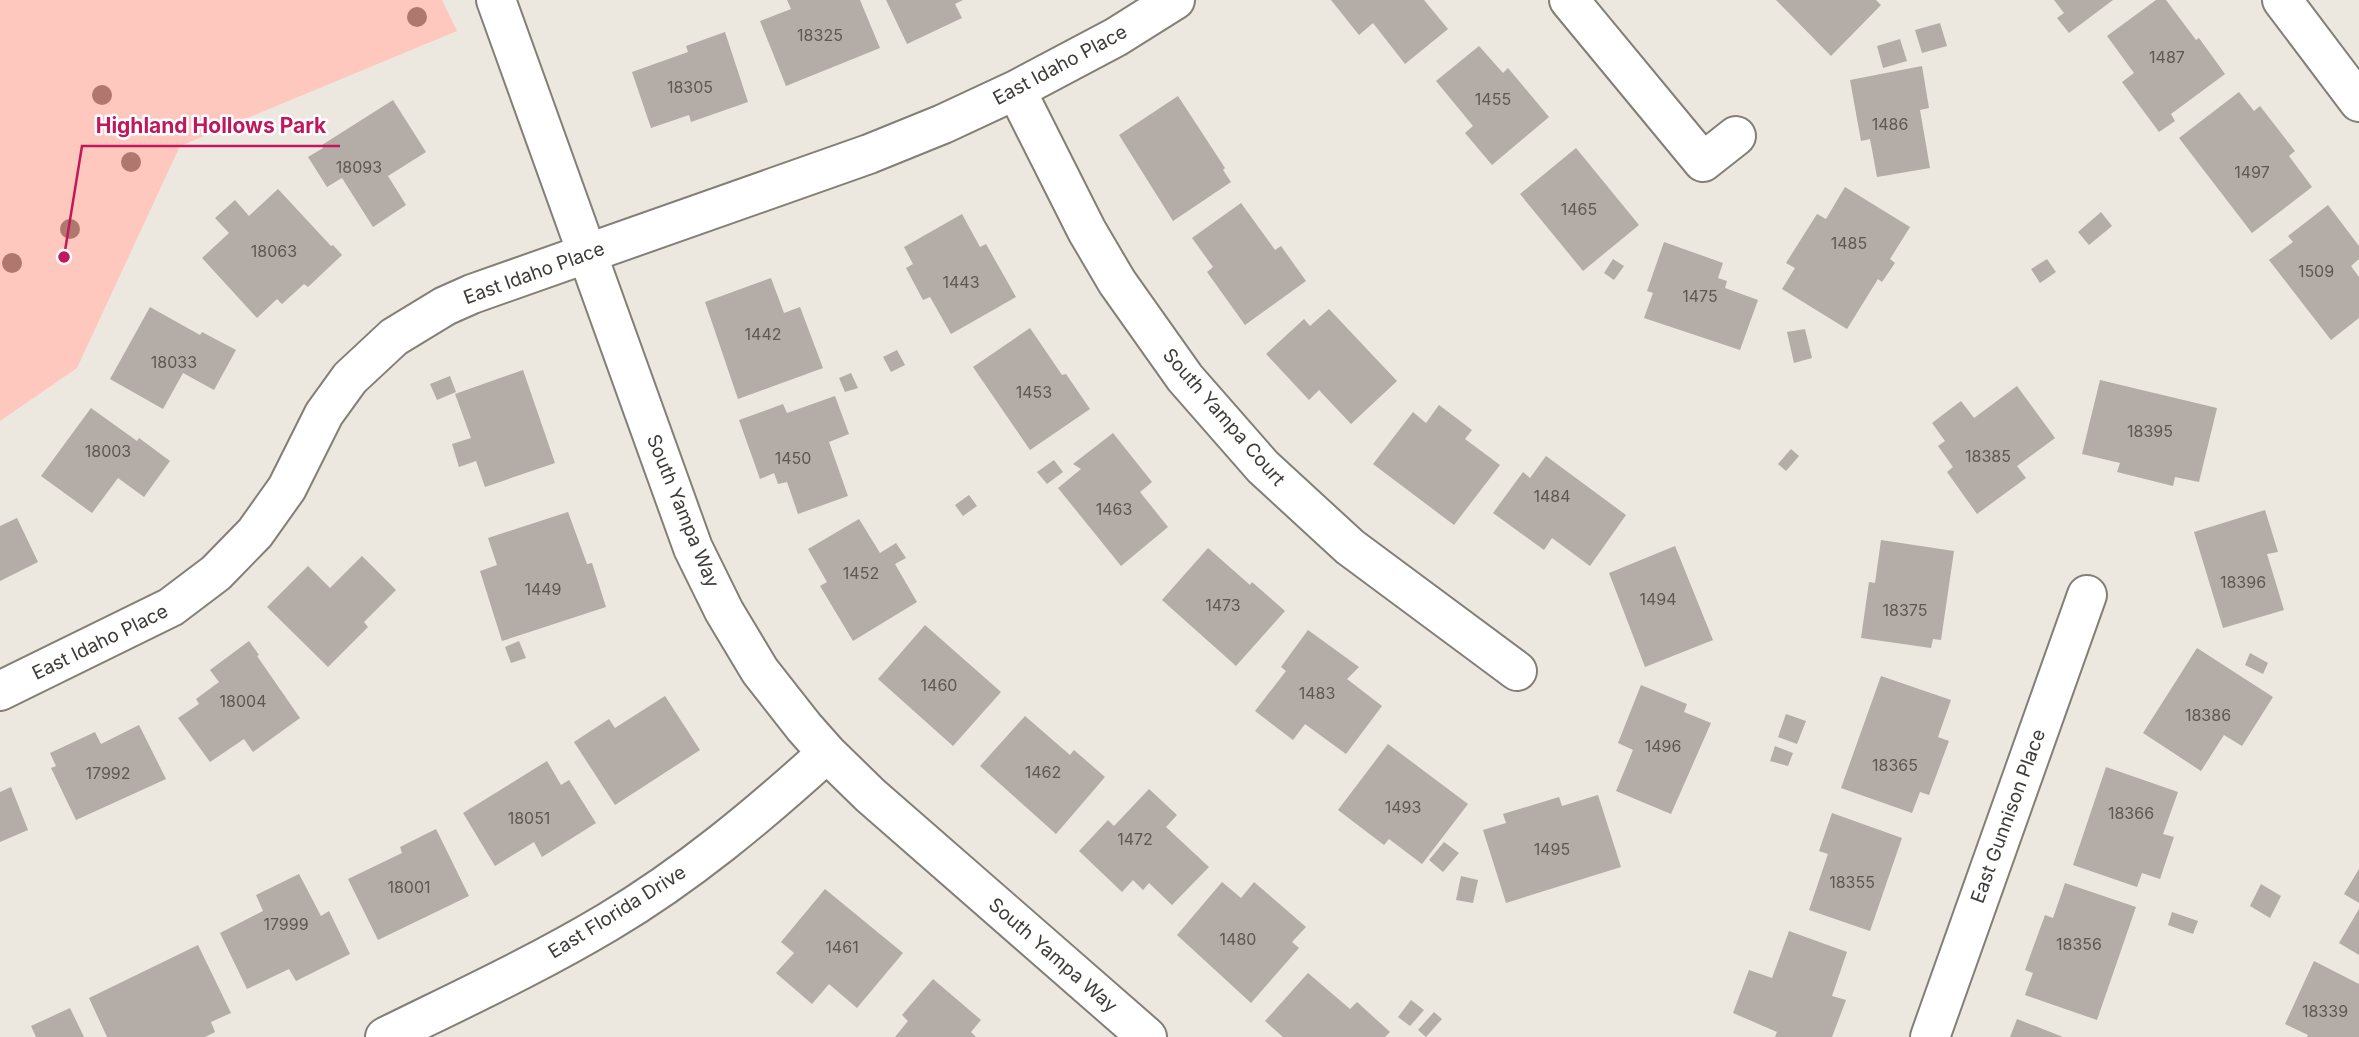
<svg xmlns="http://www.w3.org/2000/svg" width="2359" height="1037" viewBox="0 0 2359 1037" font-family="Inter,sans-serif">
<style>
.green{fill:#fec8be}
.building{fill:#b4aca6}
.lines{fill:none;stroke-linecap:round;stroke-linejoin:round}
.street-casing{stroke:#837f77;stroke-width:42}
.street{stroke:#fff;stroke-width:38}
.tree{fill:#b0776f}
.labels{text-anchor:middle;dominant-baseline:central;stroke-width:5;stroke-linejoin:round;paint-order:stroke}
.number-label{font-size:16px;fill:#5c5854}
.street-label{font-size:19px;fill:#3e3c39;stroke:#fff}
.leader{fill:none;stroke:#c2185b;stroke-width:2.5}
.callout-dot{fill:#c2185b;stroke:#fff;stroke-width:2.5}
.callout-label{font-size:21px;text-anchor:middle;font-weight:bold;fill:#c2185b;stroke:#fff;stroke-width:5;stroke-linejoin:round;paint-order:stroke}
</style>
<rect width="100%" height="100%" fill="#ece7df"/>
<!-- green -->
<path class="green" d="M0,0H442L457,31L180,146L77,368L0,421Z"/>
<!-- building -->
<path class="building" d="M787,0H860L880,48L786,86L760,21L791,9Z
M886,0H963L955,4L962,18L907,44Z
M1331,0H1424L1448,29L1405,64L1373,23L1359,35Z
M1776,0H1876L1881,5L1831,56Z
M2054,0H2113L2069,33L2057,18L2064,13Z
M2156,0H2166L2196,40L2199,38L2225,74L2171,114L2175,121L2159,132L2122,82L2134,73L2107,36Z
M1940,23L1947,46L1922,53L1915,30Z
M725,32L748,102L691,122L689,115L651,128L632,72L688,52L686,46Z
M1900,39L1907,61L1883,68L1877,46Z
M1479,46L1503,73L1508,68L1549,117L1492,165L1465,133L1473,126L1436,81Z
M1922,66L1929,108L1920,110L1930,168L1877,177L1870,139L1861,141L1850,80Z
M2239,92L2254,111L2260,106L2295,151L2289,156L2312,187L2252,233L2179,138Z
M1178,96L1225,168L1223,170L1231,182L1173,221L1119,135Z
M393,100L426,152L388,176L406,205L373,227L342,178L327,187L308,157L323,148L322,145Z
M1576,148L1639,225L1583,271L1520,194Z
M1845,187L1910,227L1890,259L1895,263L1882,282L1878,279L1847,329L1782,289L1795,268L1786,263L1817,214L1826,219Z
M278,189L331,246L333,245L342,255L308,287L304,284L282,304L277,299L257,318L202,258L229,233L215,218L235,200L249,216Z
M1241,203L1275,250L1281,246L1306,281L1245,325L1207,272L1213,267L1192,238Z
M2328,205L2359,246V259L2351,266L2359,277V318L2331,340L2269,260L2293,242L2288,236Z
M2101,212L2112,226L2089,245L2078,232Z
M962,214L980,247L986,244L1016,297L951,334L930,297L923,300L906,268L913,264L904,247Z
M1664,242L1723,263L1718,278L1727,281L1725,288L1758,300L1740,350L1644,318L1653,293L1647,291Z
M1613,259L1624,266L1614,280L1604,273Z
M2047,259L2056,272L2040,283L2031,269Z
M771,278L784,313L800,307L823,368L738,399L705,302Z
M150,307L200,335L202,332L236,350L214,390L183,373L163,409L110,379Z
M1329,309L1397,381L1351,424L1319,390L1309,400L1266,354L1304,319L1310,326Z
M1030,328L1062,375L1066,374L1090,409L1030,450L973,367Z
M1805,329L1812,358L1794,363L1787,332Z
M897,350L905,365L891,372L883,357Z
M523,370L555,463L485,487L476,461L459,467L452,444L471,438L455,394Z
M851,373L858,388L845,392L839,378Z
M450,376L456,392L437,400L430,384Z
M2100,380L2217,408L2199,482L2175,477L2173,486L2117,472L2120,463L2082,454Z
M2017,386L2055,438L2017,466L2026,478L1977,514L1947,472L1953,467L1938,446L1945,441L1932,423L1961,401L1974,418Z
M835,396L849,434L829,442L848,496L798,514L787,482L778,484L774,473L760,479L739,420L783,404L787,413Z
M1439,405L1472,430L1465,439L1500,465L1454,525L1373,464L1413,412L1426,423Z
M91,408L137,441L139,438L170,461L144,497L118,478L92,513L41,476Z
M1113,433L1152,482L1140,492L1168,527L1121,566L1058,488L1081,469L1073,464Z
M1791,449L1799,456L1786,471L1778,464Z
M1546,456L1626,515L1590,566L1552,538L1544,550L1493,513L1523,472L1530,478Z
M1054,460L1063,472L1047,484L1037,472Z
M969,495L977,506L963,516L955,505Z
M2265,510L2278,552L2267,554L2284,610L2223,628L2194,532Z
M568,512L587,564L592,563L606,607L502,641L480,571L497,565L488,538Z
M17,518L38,562L0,581V526Z
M859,519L880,553L896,543L906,558L895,564L917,602L853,641L820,586L827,582L808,549Z
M1881,540L1954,551L1941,640L1933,639L1931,648L1861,638L1869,582L1875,583Z
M1675,546L1713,640L1645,667L1609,573Z
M1208,548L1250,585L1252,582L1285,611L1236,666L1162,600Z
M362,556L396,590L364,622L368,627L328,667L267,607L308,566L330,588Z
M925,625L1001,692L953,746L878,679Z
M1308,630L1359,667L1347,679L1382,706L1346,754L1305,724L1293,740L1255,711L1286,671L1281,667Z
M249,641L259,655L257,656L300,718L253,752L244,739L210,762L178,718L199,704L196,699L219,682L210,670Z
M519,641L526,658L511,663L505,647Z
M2197,648L2273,697L2242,746L2224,735L2201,771L2143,733Z
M2250,653L2268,663L2263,674L2245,665Z
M1881,676L1951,700L1938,737L1949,741L1929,795L1920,792L1912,813L1841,788Z
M1641,685L1687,704L1684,712L1711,723L1671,814L1616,791L1633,750L1618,743Z
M665,696L700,750L615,805L574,742L609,719L615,728Z
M1786,714L1806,721L1797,744L1778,737Z
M1025,716L1070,755L1074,750L1105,777L1056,834L980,766Z
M139,725L166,779L76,820L51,768L56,766L50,753L95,732L101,744Z
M1388,744L1468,804L1422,864L1389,839L1384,845L1338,810Z
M1775,746L1793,753L1788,766L1770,761Z
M547,761L561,785L569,780L596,823L542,857L534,842L495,866L463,813Z
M2106,767L2178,792L2163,834L2174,837L2160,879L2142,873L2137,887L2073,865Z
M11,787L28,830L0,842V792Z
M1149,789L1177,815L1166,827L1209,867L1172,905L1149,883L1143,890L1133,880L1122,892L1079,851L1108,820L1114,826Z
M1598,795L1621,867L1506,903L1483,830L1506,823L1503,814L1559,797L1562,806Z
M1832,813L1902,838L1870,931L1809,910L1828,854L1819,851Z
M436,829L469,896L378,940L348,879L402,853L400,847Z
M1444,842L1459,853L1443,872L1429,860Z
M2359,869V903L2344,894Z
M299,874L321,916L329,911L350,954L296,981L289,969L247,989L220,933L263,911L256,895Z
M1461,876L1478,880L1473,903L1456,900Z
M1222,882L1241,898L1254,882L1306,927L1292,942L1299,948L1251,1003L1177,935Z
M2065,883L2136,907L2097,1020L2025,995L2033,973L2025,970L2045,915L2053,918Z
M2261,884L2281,896L2270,918L2250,906Z
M825,889L903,953L857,1008L829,984L812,1004L776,973L794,953L781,942Z
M2359,909V955L2339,943Z
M2172,912L2198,921L2193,934L2168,925Z
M1789,931L1847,952L1832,996L1846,1000L1832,1037H1775L1777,1032L1733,1013L1749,970L1772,978Z
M198,945L231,1013L211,1022L215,1032L205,1037H107L89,998Z
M2314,961L2359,984V1037H2307L2308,1035L2285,1024Z
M1308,973L1350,1009L1357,1002L1390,1032L1385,1037H1283L1265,1021Z
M933,979L981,1020L971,1032L976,1037H895L908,1021L902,1015Z
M1411,1000L1424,1010L1410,1026L1398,1017Z
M70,1008L84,1037H36L31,1026Z
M1434,1012L1442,1019L1426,1037L1418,1030Z
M2017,1019L2063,1037H2010Z"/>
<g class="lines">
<!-- street casing -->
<g class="street-casing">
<path id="street" d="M496,0L693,548L724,611L760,671L804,727L827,753L870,795L1147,1037
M1569,0L1703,162L1736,136
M2282,0L2359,102
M1016,90L1087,231L1117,282L1185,378L1263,467L1350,547L1517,671
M0,691L171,607L216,573L255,533L287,488L324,414L350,378L394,337L445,306L472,294L869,154L943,124L1016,90L1116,37L1175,0
M385,1037C460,1000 536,965 608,922C687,875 759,815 827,753
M1930,1037L2087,595"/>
</g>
<!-- street -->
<use href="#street" class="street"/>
</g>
<!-- trees -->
<g class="tree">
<circle cx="417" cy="17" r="10"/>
<circle cx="102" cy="95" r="10"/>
<circle cx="131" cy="162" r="10"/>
<circle cx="70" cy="229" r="10"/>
<circle cx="12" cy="263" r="10"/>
</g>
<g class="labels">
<!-- number labels -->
<g class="number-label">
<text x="820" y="35">18325</text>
<text x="2167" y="57">1487</text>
<text x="690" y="87">18305</text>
<text x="1493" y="99">1455</text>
<text x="1890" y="124">1486</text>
<text x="359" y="167">18093</text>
<text x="2252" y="172">1497</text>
<text x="1579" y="209">1465</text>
<text x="1849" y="243">1485</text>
<text x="274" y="251">18063</text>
<text x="2316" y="271">1509</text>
<text x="961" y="282">1443</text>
<text x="1700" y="296">1475</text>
<text x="763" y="334">1442</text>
<text x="174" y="362">18033</text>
<text x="1034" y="392">1453</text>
<text x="2150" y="431">18395</text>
<text x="108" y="451">18003</text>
<text x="1988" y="456">18385</text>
<text x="793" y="458">1450</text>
<text x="1552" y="496">1484</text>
<text x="1114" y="509">1463</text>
<text x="861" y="573">1452</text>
<text x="2243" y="582">18396</text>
<text x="543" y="589">1449</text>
<text x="1658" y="599">1494</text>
<text x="1223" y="605">1473</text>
<text x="1905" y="610">18375</text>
<text x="939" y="685">1460</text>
<text x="1317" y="693">1483</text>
<text x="243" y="701">18004</text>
<text x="2208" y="715">18386</text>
<text x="1663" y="746">1496</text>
<text x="1895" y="765">18365</text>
<text x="1043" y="772">1462</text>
<text x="108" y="773">17992</text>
<text x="1403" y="807">1493</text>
<text x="2131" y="813">18366</text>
<text x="529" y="818">18051</text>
<text x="1135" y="839">1472</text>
<text x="1552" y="849">1495</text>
<text x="1852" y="882">18355</text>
<text x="409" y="887">18001</text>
<text x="286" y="924">17999</text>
<text x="1238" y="939">1480</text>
<text x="2079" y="944">18356</text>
<text x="842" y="947">1461</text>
<text x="2325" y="1011">18339</text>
</g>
<!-- street labels -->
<g class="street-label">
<text transform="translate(1060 65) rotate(-28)">East Idaho Place</text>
<text transform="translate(534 273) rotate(-20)">East Idaho Place</text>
<text transform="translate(1224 417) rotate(49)">South Yampa Court</text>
<text transform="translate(683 511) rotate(68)">South Yampa Way</text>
<text transform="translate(100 642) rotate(-26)">East Idaho Place</text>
<text transform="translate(2008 816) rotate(-70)">East Gunnison Place</text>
<text transform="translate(617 912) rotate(-32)">East Florida Drive</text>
<text transform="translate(1053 955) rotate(41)">South Yampa Way</text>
</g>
</g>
<!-- callouts -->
<path class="leader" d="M64 257L82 146H340"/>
<circle class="callout-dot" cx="64" cy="257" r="7"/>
<g class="callout-label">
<text x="211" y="133">Highland Hollows Park</text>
</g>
</svg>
